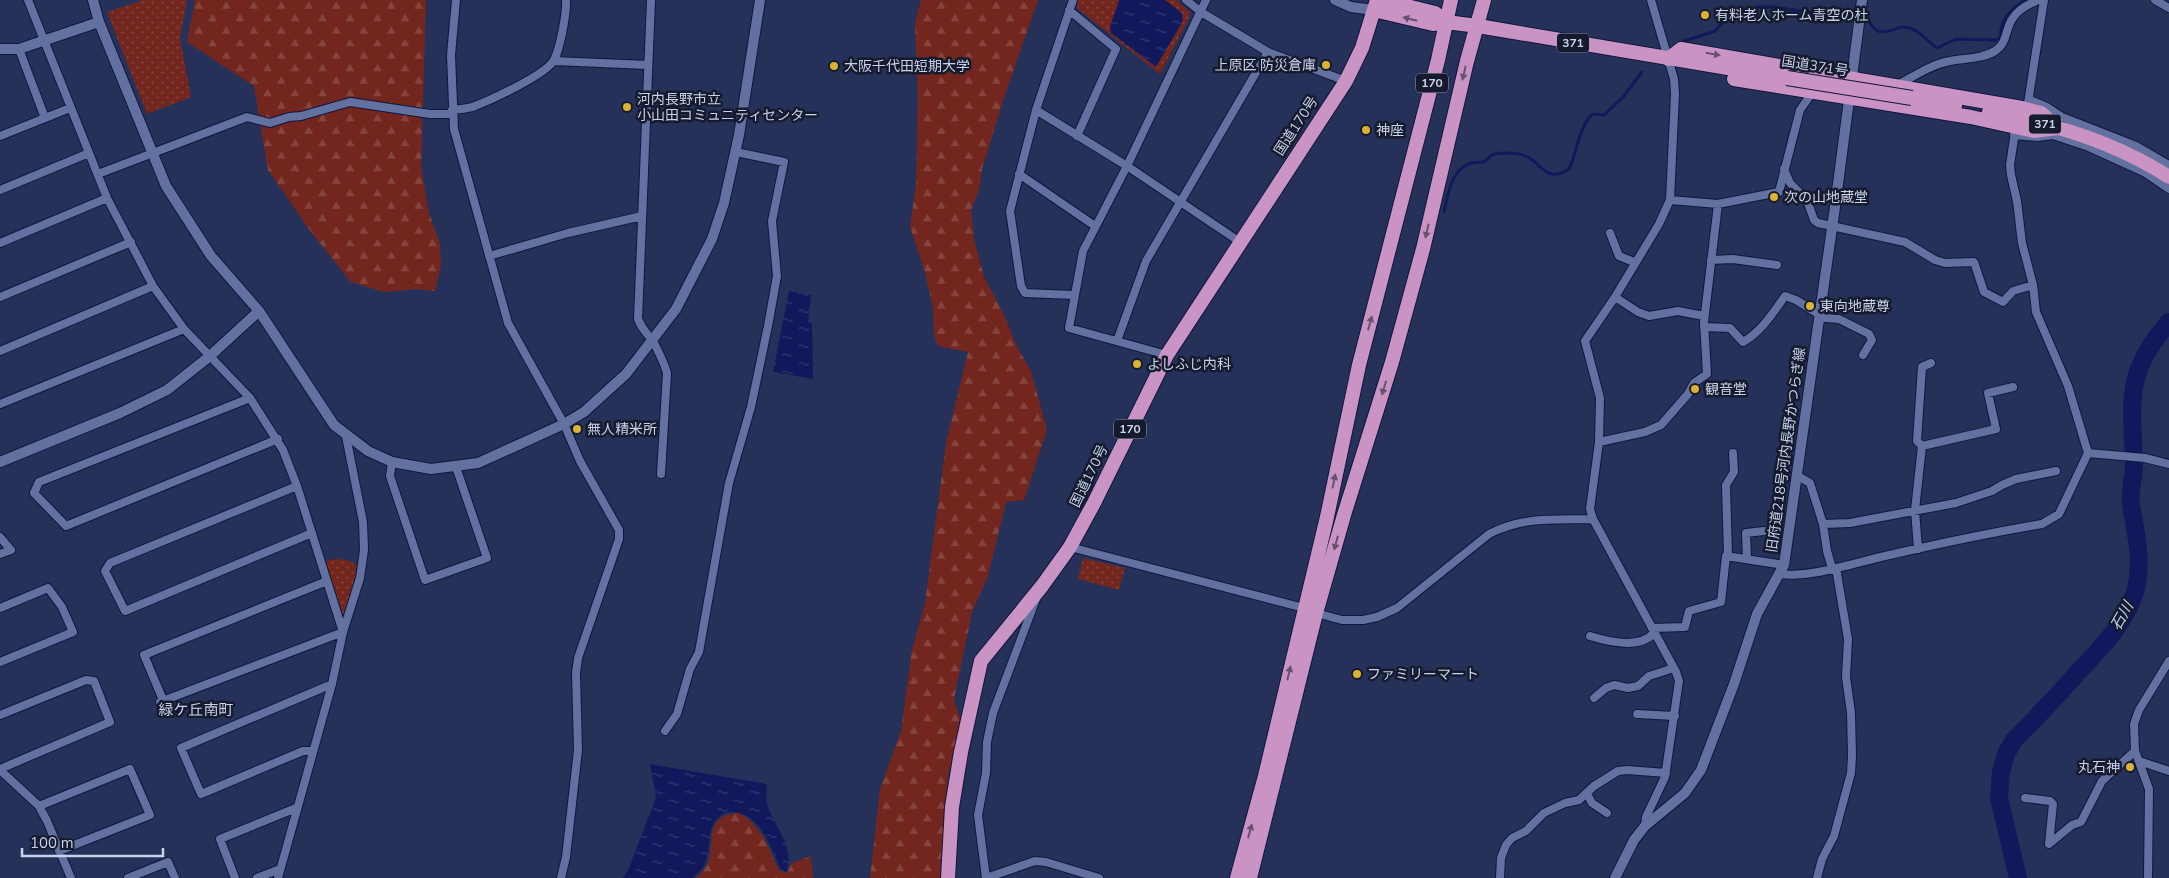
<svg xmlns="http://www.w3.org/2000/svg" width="2169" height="878" viewBox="0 0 2169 878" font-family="'Nunito Sans','Noto Sans JP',sans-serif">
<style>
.forest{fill:url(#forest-firs)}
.park{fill:url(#park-dots)}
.water{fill:url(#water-ripples)}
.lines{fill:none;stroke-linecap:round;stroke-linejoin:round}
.stream{stroke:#11195c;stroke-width:3}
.river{stroke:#11195c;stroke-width:18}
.street-casing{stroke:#0f173e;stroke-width:10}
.secondary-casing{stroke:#0f173e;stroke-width:12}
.highway-casing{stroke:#0f173e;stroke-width:16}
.street{stroke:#62719f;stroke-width:8}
.secondary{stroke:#62719f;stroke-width:10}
.highway{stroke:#c993c3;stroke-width:14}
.highway-bridge-casing{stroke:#0f173e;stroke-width:16;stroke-linecap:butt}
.highway-bridge{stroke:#c993c3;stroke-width:14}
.oneway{fill:#665170}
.poi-dot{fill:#dbb233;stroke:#151b2d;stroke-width:2}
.labels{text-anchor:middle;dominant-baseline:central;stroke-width:5;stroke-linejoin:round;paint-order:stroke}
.shield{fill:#151b2d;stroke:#939bb3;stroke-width:1}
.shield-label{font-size:12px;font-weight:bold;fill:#c9d2ec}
.poi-label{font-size:14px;fill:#c9d2ec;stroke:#151b2d;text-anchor:start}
.street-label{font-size:14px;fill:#c9d2ec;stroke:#151b2d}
.water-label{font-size:15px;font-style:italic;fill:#c5d3fc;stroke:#151b2d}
.neighbourhood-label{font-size:15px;fill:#c9d2ec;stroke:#151b2d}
</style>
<defs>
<pattern id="forest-firs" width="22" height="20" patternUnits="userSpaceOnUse" patternTransform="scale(1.25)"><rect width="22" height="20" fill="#72261d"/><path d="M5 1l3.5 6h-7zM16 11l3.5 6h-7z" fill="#85453e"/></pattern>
<pattern id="park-dots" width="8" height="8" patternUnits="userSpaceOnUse" patternTransform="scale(1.25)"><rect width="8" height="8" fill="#72261d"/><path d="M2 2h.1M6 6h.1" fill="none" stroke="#85453e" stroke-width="1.8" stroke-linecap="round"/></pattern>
<pattern id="water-ripples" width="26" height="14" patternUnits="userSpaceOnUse" patternTransform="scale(1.25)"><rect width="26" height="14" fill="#11195c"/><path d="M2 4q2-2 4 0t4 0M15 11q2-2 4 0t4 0" fill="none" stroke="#323a74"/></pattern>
</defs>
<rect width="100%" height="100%" fill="#26315a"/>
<!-- forest -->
<path class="forest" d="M195,0H426L421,167L429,213L440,244L441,265L435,291L416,289L384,292L351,282L311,232L268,170L254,86L187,42Z
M921,0H1038L1004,98L982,169L979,190L971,210L974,239L984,277L1005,317L1016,345L1031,371L1047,430L1024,500L1006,502L988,576L972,612L954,699L962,725L948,775L940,878H870L880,789L901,731L912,650L925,603L946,443L968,352L938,346L934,335L933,309L925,272L910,227L916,185L918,97L915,23Z
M739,813C764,828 767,846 779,870L787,873L792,863L811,856L813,878H696C700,874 706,868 708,863C716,839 703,816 739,813Z"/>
<!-- park -->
<path class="park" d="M143,0H187L180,39L191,97L147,114L107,12Z
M1077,0H1176L1190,12L1189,18L1160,74L1078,9Z
M1083,558L1125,568L1119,590L1078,579Z
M335,559L348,560L357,565L356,580L345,613L342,614L339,613L326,567L325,561Z"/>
<!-- water -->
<path class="water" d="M1119,0H1165L1182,13L1183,21L1156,67L1111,33L1110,27Z
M789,291L811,295L808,322L812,324L813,379L773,372Z
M650,764L767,784C766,793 766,803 770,812C779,832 795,850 786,872L781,869C770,847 760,811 730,812C723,812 716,819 713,825C707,838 711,851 705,863C703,869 697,874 693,878H623L628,870L656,798Z"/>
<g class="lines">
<!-- stream -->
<path class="stream" d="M1865,16C1875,29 1874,35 1893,30C1896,29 1901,26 1904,27C1919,28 1926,41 1937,48L1956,39L1996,40L2000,38C2001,19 2009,11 2025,0
M1684,41L1715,31L1723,22L1757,7H1772L1810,12L1829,21L1855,15
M1444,211C1448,195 1451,172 1468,164C1473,162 1478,163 1483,162C1487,160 1489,157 1492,155C1499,152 1512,153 1519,154C1541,157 1543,186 1569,169C1576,155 1580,123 1593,114L1604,115L1623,97L1642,72"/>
<!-- river -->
<path class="river" d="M2018,878L1999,798L2001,772L2006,754L2014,740C2036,718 2058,695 2079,671C2101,648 2123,626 2134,595C2144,565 2136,535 2131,505C2129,492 2134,477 2134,464C2132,401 2124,373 2169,322"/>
<!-- street casing -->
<g class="street-casing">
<path id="street" d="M28,0L107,198L153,286L184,329L250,398L283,450L297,486L343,632
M456,0L451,55L454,129L508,323L564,424L580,461L619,530V539L578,658L576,673L578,750L566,857L561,878
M651,0L638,319C643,332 648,333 654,343C659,353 664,362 667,373L661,474
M1073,0L1036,110L1010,211L1021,286L1025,293L1074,295
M1186,0L1201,12L1268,52L1346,81
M2155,0L2169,8
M1069,10L1116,49L1077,136
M19,49L45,118
M554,61L648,65
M1897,85C1913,77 1932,64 1950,61C1965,58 1982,59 1995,51C2007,43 2005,32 2011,21C2017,10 2027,5 2038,0
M2030,100L2047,107L2062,117L2136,146L2169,165
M2028,103L2044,0
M452,110C459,109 468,109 475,106C491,100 547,74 554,60C560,49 567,12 566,0
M1036,110L1127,166L1240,242
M2014,135L2037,137L2053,135L2089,147L2144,172L2169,189
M0,136L70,108
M1784,169L1790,183L1807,200L1814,220L1818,223L1905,242L1935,260L1945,263L1974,262L1984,292L2003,302L2013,291L2033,285
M98,174L247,117L270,123L289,117L301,116L350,102L430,114H452
M1019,174L1095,226
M0,190L89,153
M1670,200L1718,204L1779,192L1800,110L1812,93
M1610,233L1619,256L1634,262
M0,243L107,198
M489,256L568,233L642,216
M1711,260L1733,259L1777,265
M0,297L131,242
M1615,297L1638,312L1649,316L1678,311L1704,316
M1704,327L1730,328L1743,342C1761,332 1773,313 1785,296L1796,300L1825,318L1839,319L1869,334L1872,340L1863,355
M1117,341L1146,261L1268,52
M0,351L153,286
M1167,355L1069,328L1083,251L1127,166L1206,0
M250,398L39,482L34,493L66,526L278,439
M0,404L184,329
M1599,442L1645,432L1661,425L1688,394L1694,383L1707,374L1704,322L1718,204
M1922,446L1917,441L1922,367L1931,363
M2088,453L2145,458L2169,464
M392,462L390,476L425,580L487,558L456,467
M1796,475L1810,483L1823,524L1827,551L1832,568
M297,486L110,563L105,571L125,611L312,533
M1823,524L1850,523L1956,503L1992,491L2002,485L2016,479L2056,471
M0,537L11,550L0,554
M1070,547L1304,608L1316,613L1342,620H1363L1377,617L1397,608L1489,534C1525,516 1553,520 1593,519
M1918,549L1915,510L1922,446L1996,429L1988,393L2013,387
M1728,556L1726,485L1734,472L1733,453
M1747,559L1746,533L1764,531
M1780,574C1811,578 1854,563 1885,556C1937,544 1989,533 2042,524L2059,514L2088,453L2068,386L2036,312L2033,285L2022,243L2017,201L2011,175L2010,165L2015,132
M1036,599L993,713L987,742L986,773L978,815L986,878L1035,861L1046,862L1099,878
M0,608L48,588L62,607L73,632L0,662
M1652,628L1685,627L1689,611L1721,602L1726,556L1784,565
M1590,636C1609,642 1640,649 1654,633
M1594,698L1606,688L1614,685L1628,688L1638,686L1649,676L1674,668
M163,700L144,655L327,581
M160,702L343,632
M1637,714L1675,716
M0,715L86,680L94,681L110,722L0,769
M665,731L677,714L690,669L699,652L729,483L751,407L768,326L777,276L772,221L784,162L736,152
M312,751H303L201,794L181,748L332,684
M2139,761L2169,771
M0,770L39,806L47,821L71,878
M1587,794L1592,803L1607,813
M2025,798L2050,801L2053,804L2049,844L2072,825L2081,822L2102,781L2135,751
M39,806L130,769L150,815L59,851
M1645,826L1646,817L1665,777L1679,681L1676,672L1593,519L1590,509L1599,442L1600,398L1585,341L1615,297L1659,224L1670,200L1675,94L1674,79L1651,0
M128,878L168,862L175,878
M235,878L220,839L296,808
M257,878L280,869
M278,878L332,684L343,632L360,578L364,550L363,522L346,436
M1500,878L1501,858L1506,845L1512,838L1526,831L1544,813L1565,803L1579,800L1594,786L1618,771L1627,770L1666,773
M1817,878L1822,859L1834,836L1851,773L1852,756L1851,713L1846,677L1848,639L1836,568
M2148,878L2149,789L2135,751L2134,724L2139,710L2169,661"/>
</g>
<!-- secondary casing -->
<g class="secondary-casing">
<path id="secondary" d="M93,0L99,22L166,186L211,256L259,311L334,425L368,451L392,462L431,469L478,463L564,424L584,412L626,374L676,309L712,239L724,203L739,135L760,0
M1335,0L1351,7L1374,10
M0,49H19L99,22
M0,462L120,413L167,390L210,356L259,311
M1615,878L1634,840L1645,826L1685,793L1701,770L1734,684L1757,614L1784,565L1835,207L1862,0"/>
</g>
<!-- highway casing -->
<g class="highway-casing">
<path id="highway" d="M1382,0L1435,13L1446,22
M1374,10L1433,24L1446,22L1478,26L1787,78
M1668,59L1681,49L2022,108L2041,113L2058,128
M1734,79L1971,117L2034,131L2058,128
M1912,98L1955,106
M1989,112C2052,123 2115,142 2169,177
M948,878L952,807L961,752L981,661L1042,586L1070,547L1094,503L1167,355L1346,81L1362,48L1377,0
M1237,878L1265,776L1327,517L1359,365L1438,60L1451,0
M1250,878L1316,613L1344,515L1392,362L1423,249L1467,61L1484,0"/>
</g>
<!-- street -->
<use href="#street" class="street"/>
<!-- secondary -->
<use href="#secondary" class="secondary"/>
<!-- highway -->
<use href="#highway" class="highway"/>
<!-- highway-bridge casing -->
<g class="highway-bridge-casing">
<path id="highway-bridge" d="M1787,78L1912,98"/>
</g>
<!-- highway-bridge -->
<use href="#highway-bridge" class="highway-bridge"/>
</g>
<!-- one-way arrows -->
<defs><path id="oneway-solid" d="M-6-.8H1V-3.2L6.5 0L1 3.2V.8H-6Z" transform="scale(1.25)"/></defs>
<g class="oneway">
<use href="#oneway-solid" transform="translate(1410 19) rotate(-166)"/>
<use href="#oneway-solid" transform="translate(1713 54) rotate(10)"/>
<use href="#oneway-solid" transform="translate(1464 73) rotate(103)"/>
<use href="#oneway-solid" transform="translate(1427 231) rotate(103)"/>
<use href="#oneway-solid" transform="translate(1370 323) rotate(-75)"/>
<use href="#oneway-solid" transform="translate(1384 388) rotate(107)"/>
<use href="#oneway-solid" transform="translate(1334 481) rotate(-79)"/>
<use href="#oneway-solid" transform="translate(1336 543) rotate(105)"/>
<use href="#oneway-solid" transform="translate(1289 673) rotate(-77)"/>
<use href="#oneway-solid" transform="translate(1250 831) rotate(-75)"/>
</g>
<!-- markers -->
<g class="poi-dot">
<circle cx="1705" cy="15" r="5"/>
<circle cx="1326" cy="65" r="5"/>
<circle cx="834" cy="66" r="5"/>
<circle cx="627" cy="107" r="5"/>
<circle cx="1366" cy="130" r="5"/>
<circle cx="1774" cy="197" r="5"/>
<circle cx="1810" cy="306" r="5"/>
<circle cx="1137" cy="364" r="5"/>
<circle cx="1695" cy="389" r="5"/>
<circle cx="577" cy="429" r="5"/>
<circle cx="1357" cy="674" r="5"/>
<circle cx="2130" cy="767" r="5"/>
</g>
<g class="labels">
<!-- shield labels -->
<g class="shield">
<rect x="1557" y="33.5" width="32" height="19" rx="4"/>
<rect x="1416" y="73.5" width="32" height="19" rx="4"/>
<rect x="2029" y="114.5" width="32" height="19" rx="4"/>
<rect x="1114" y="419.5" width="32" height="19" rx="4"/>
</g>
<g class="shield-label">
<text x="1573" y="43">371</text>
<text x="1432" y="83">170</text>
<text x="2045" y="124">371</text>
<text x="1130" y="429">170</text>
</g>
<!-- poi labels -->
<g class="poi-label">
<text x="1715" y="15">有料老人ホーム青空の杜</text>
<text x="1316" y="65" text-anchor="end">上原区 防災倉庫</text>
<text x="844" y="66">大阪千代田短期大学</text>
<text x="637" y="99">河内長野市立<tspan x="637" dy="16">小山田コミュニティセンター</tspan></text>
<text x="1376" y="130">神座</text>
<text x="1784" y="197">次の山地蔵堂</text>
<text x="1820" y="306">東向地蔵尊</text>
<text x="1147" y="364">よしふじ内科</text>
<text x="1705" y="389">観音堂</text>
<text x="587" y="429">無人精米所</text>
<text x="1367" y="674">ファミリーマート</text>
<text x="2120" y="767" text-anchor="end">丸石神</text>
</g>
<!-- street labels -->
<g class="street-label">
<text transform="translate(1815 66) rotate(9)">国道371号</text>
<text transform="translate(1296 126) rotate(-57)">国道170号</text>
<text transform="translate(1786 450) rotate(-82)">旧府道218号河内長野かつらぎ線</text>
<text transform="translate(1089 476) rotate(-64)">国道170号</text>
</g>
<!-- water labels -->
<g class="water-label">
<text transform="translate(2122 616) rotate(-61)">石川</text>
</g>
<!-- neighbourhood labels -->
<g class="neighbourhood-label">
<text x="196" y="710">緑ケ丘南町</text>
</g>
</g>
<!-- scale -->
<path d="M22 848v8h141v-8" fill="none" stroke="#c9d2ec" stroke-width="2.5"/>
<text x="30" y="848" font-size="15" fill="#c9d2ec" stroke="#151b2d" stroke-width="4" paint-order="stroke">100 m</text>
</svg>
